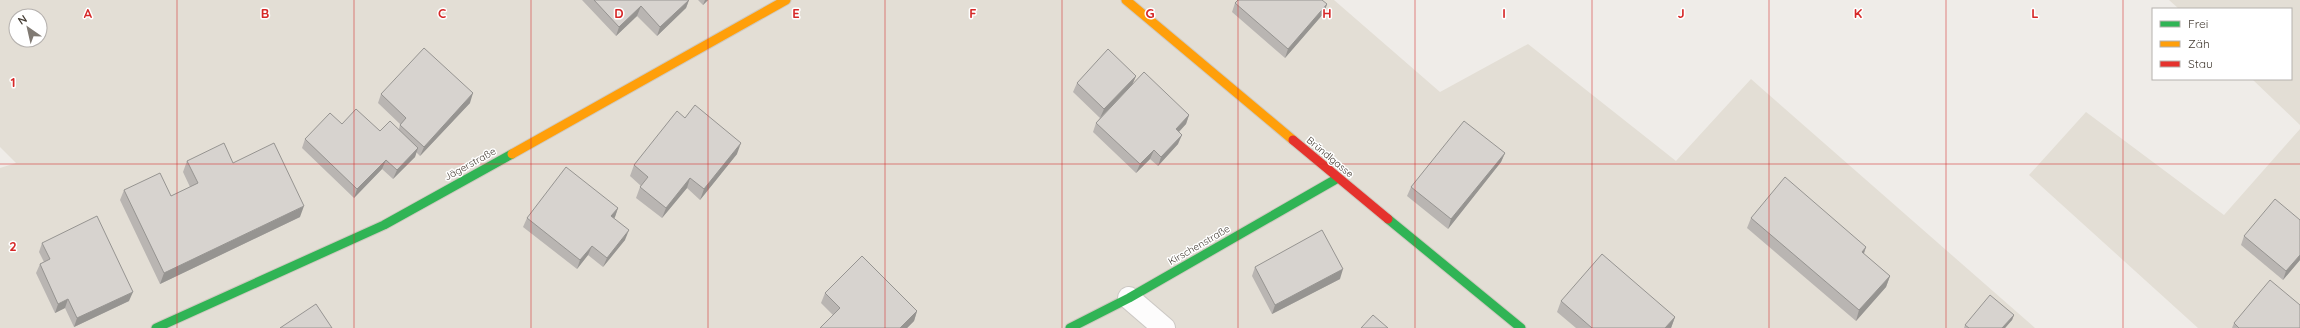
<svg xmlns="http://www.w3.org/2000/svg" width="2300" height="328" viewBox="0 0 2300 328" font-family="Quicksand,sans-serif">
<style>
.residential{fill:#e3ded5;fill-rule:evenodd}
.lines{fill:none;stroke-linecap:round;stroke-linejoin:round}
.street-casing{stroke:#ccc8c4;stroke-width:24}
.fast-casing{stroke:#cfc9bf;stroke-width:11}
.slow-casing{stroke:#cfc9bf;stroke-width:11}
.jam-casing{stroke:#cfc9bf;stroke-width:11}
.street{stroke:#fdfcfc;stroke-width:22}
.fast{stroke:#30b455;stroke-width:9}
.slow{stroke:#ff9f0a;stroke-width:9}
.jam{stroke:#e5322d;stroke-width:9}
.wall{fill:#b9b5b2}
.shaded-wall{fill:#969491}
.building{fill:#d7d3cf;stroke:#969491}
.grid{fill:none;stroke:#d62828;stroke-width:1;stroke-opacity:0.55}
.labels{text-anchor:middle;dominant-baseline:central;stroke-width:3;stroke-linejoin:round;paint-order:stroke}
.street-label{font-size:10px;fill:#453d34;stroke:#fff}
.grid-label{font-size:13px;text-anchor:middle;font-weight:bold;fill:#d62828;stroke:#fff;stroke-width:3;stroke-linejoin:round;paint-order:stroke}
</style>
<rect width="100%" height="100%" fill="#efece8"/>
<!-- residential -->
<path class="residential" d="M0,0H1334L1440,92L1528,44L1676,161L1751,79L2035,328H0V168L16,163L0,147ZM16,16H40V40H16Z
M2169,0H2300V125L2252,79H2291V9H2179Z
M2086,112L2224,215L2300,129V328H2198L2029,175Z"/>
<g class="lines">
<!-- street casing -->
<g class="street-casing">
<path id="street" d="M1129,298L1164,328"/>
</g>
<!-- fast casing -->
<g class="fast-casing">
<path id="fast" d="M1388,219L1521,328
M156,328L384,225L512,154
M1070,328L1129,298L1338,178"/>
</g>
<!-- slow casing -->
<g class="slow-casing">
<path id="slow" d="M1126,0L1293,140
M512,154L786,0"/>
</g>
<!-- jam casing -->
<g class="jam-casing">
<path id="jam" d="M1293,140L1388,219"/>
</g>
<!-- street -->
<use href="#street" class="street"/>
<!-- fast -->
<use href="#fast" class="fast"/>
<!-- slow -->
<use href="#slow" class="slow"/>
<!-- jam -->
<use href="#jam" class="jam"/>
</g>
<!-- wall -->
<path class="wall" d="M582,0H689L686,8L657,36L637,16L616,36Z
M698,0H708L703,5Z
M1235,3L1327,4L1324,13L1285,58L1232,12Z
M1136,76L1133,83L1189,115L1186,124L1179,132L1178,144L1158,166L1150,159L1136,173L1093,132L1096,123L1100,118L1073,92L1077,83Z
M381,94L470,103L420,156L416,152L415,157L393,179L382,169L354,198L302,148L305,139L342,124L380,131L399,129L400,124L378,103Z
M685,118L737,154L700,200L687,188L662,218L636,198L640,187L641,186L630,176L634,165Z
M1505,153L1501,162L1448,229L1407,196L1411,187Z
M187,161L233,163L300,217L160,284L120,200L124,190L171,196L190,187L183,172Z
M618,208L614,219L625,240L603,267L588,255L577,269L523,227L527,218Z
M1751,218L1866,247L1864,254L1890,276L1886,287L1856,321L1747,228Z
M2300,220V260L2283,280L2241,245L2244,236Z
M42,243L129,301L74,327L65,308L55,313L36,273L40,264L44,262L39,252Z
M1255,267L1340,279L1272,314L1252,276Z
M825,293L917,311L914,321L907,328H820L833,315L821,303Z
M1561,301L1675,317L1671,328H1576L1557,312Z
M2014,315L2012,320L2005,328H1964L1965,325Z
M2234,323L2300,328H2232Z"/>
<!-- shaded-wall -->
<path class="shaded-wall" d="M689,0L686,8L657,36L660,27Z
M705,0H708L703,5Z
M1327,4L1324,13L1285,58L1288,49Z
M641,6L637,16L616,36L619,27Z
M1136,76L1132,85L1100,118L1104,109Z
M473,93L470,103L420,156L424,147Z
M1189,115L1186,124L1173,138L1176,129Z
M1182,135L1178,144L1158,166L1161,157Z
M741,143L737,154L700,200L704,189Z
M418,148L415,157L393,179L397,170Z
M1154,150L1150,159L1136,173L1140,164Z
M1505,153L1501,162L1448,229L1451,219Z
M386,160L382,169L354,198L357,189Z
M690,178L687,188L662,218L666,208Z
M304,206L300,217L160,284L164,273Z
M618,208L615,217L608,226L611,216Z
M629,230L625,240L603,267L607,258Z
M592,246L588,255L577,269L580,260Z
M1866,247L1862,258V252Z
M2300,255V260L2283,280L2286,271Z
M1343,269L1340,279L1272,314L1275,305Z
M1890,276L1886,287L1856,321L1859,310Z
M133,292L129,301L74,327L77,318Z
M68,299L65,308L55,313L58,304Z
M917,311L914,321L907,328H900Z
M2014,315L2012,320L2005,328H2002Z
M1675,317L1671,328H1665Z"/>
<!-- building -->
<path class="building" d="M594,0H689L660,27L641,6L619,27Z
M1238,0H1322L1327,4L1288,49L1235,3Z
M424,48L473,93L424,147L400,125L406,118L381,94Z
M1108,49L1136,76L1104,109L1077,83Z
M1144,72L1189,115L1176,129L1182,135L1161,157L1154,150L1140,164L1096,123Z
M695,105L741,143L704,189L690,178L666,208L640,187L648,177L634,165L677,111L685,118Z
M356,109L380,131L390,121L418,148L397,170L386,160L357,189L305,139L330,113L342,124Z
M1464,121L1505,153L1451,219L1411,187Z
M224,143L233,163L274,143L304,206L164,273L124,190L160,173L171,196L198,183L187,161Z
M566,167L618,208L611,216L629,230L607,258L592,246L580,260L527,218Z
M1785,177L1866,247L1862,252L1890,276L1859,310L1751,218Z
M2275,199L2300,220V255L2286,271L2244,236Z
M97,216L133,292L77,318L68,299L58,304L40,264L50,259L42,243Z
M1322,230L1343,269L1275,305L1255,267Z
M1602,254L1675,317L1665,328H1592L1561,301Z
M862,256L917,311L900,328H820L840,308L825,293Z
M2270,280L2300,305V328H2239L2234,323Z
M1990,295L2014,315L2002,328H1969L1965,325Z
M316,304L332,328H280Z
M1373,315L1388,328H1361Z"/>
<!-- grid -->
<path class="grid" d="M177,0V328M354,0V328M531,0V328M708,0V328M885,0V328M1062,0V328M1238,0V328M1415,0V328M1592,0V328M1769,0V328M1946,0V328M2123,0V328M0,164H2300"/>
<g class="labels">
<!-- street labels -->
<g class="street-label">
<text transform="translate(1330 157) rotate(40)">Bründlgasse</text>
<text transform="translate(470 164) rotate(-29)">Jägerstraße</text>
<text transform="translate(1199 245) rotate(-30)">Kirschenstraße</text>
</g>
</g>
<g class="grid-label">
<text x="88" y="18">A</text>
<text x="265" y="18">B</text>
<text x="442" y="18">C</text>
<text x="619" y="18">D</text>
<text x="796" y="18">E</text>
<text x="973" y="18">F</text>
<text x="1150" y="18">G</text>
<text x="1327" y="18">H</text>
<text x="1504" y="18">I</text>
<text x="1681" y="18">J</text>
<text x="1858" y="18">K</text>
<text x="2035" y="18">L</text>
<text x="13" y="87">1</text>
<text x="13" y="251">2</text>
</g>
<!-- legend -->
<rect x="2152" y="8" width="140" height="72" fill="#ffffff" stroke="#b5b1ae"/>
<rect x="2160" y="21" width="20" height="6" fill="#30b455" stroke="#b5b1ae"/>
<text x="2188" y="28" font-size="12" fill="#453d34">Frei</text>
<rect x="2160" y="41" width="20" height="6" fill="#ff9f0a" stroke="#b5b1ae"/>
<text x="2188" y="48" font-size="12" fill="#453d34">Zäh</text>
<rect x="2160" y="61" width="20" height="6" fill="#e5322d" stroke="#b5b1ae"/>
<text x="2188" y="68" font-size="12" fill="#453d34">Stau</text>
<!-- north arrow -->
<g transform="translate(28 28) rotate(326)"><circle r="19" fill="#ffffff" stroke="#b5b1ae"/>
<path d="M0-3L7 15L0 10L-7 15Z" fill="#807a73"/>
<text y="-6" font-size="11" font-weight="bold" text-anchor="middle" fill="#453d34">N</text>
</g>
</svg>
